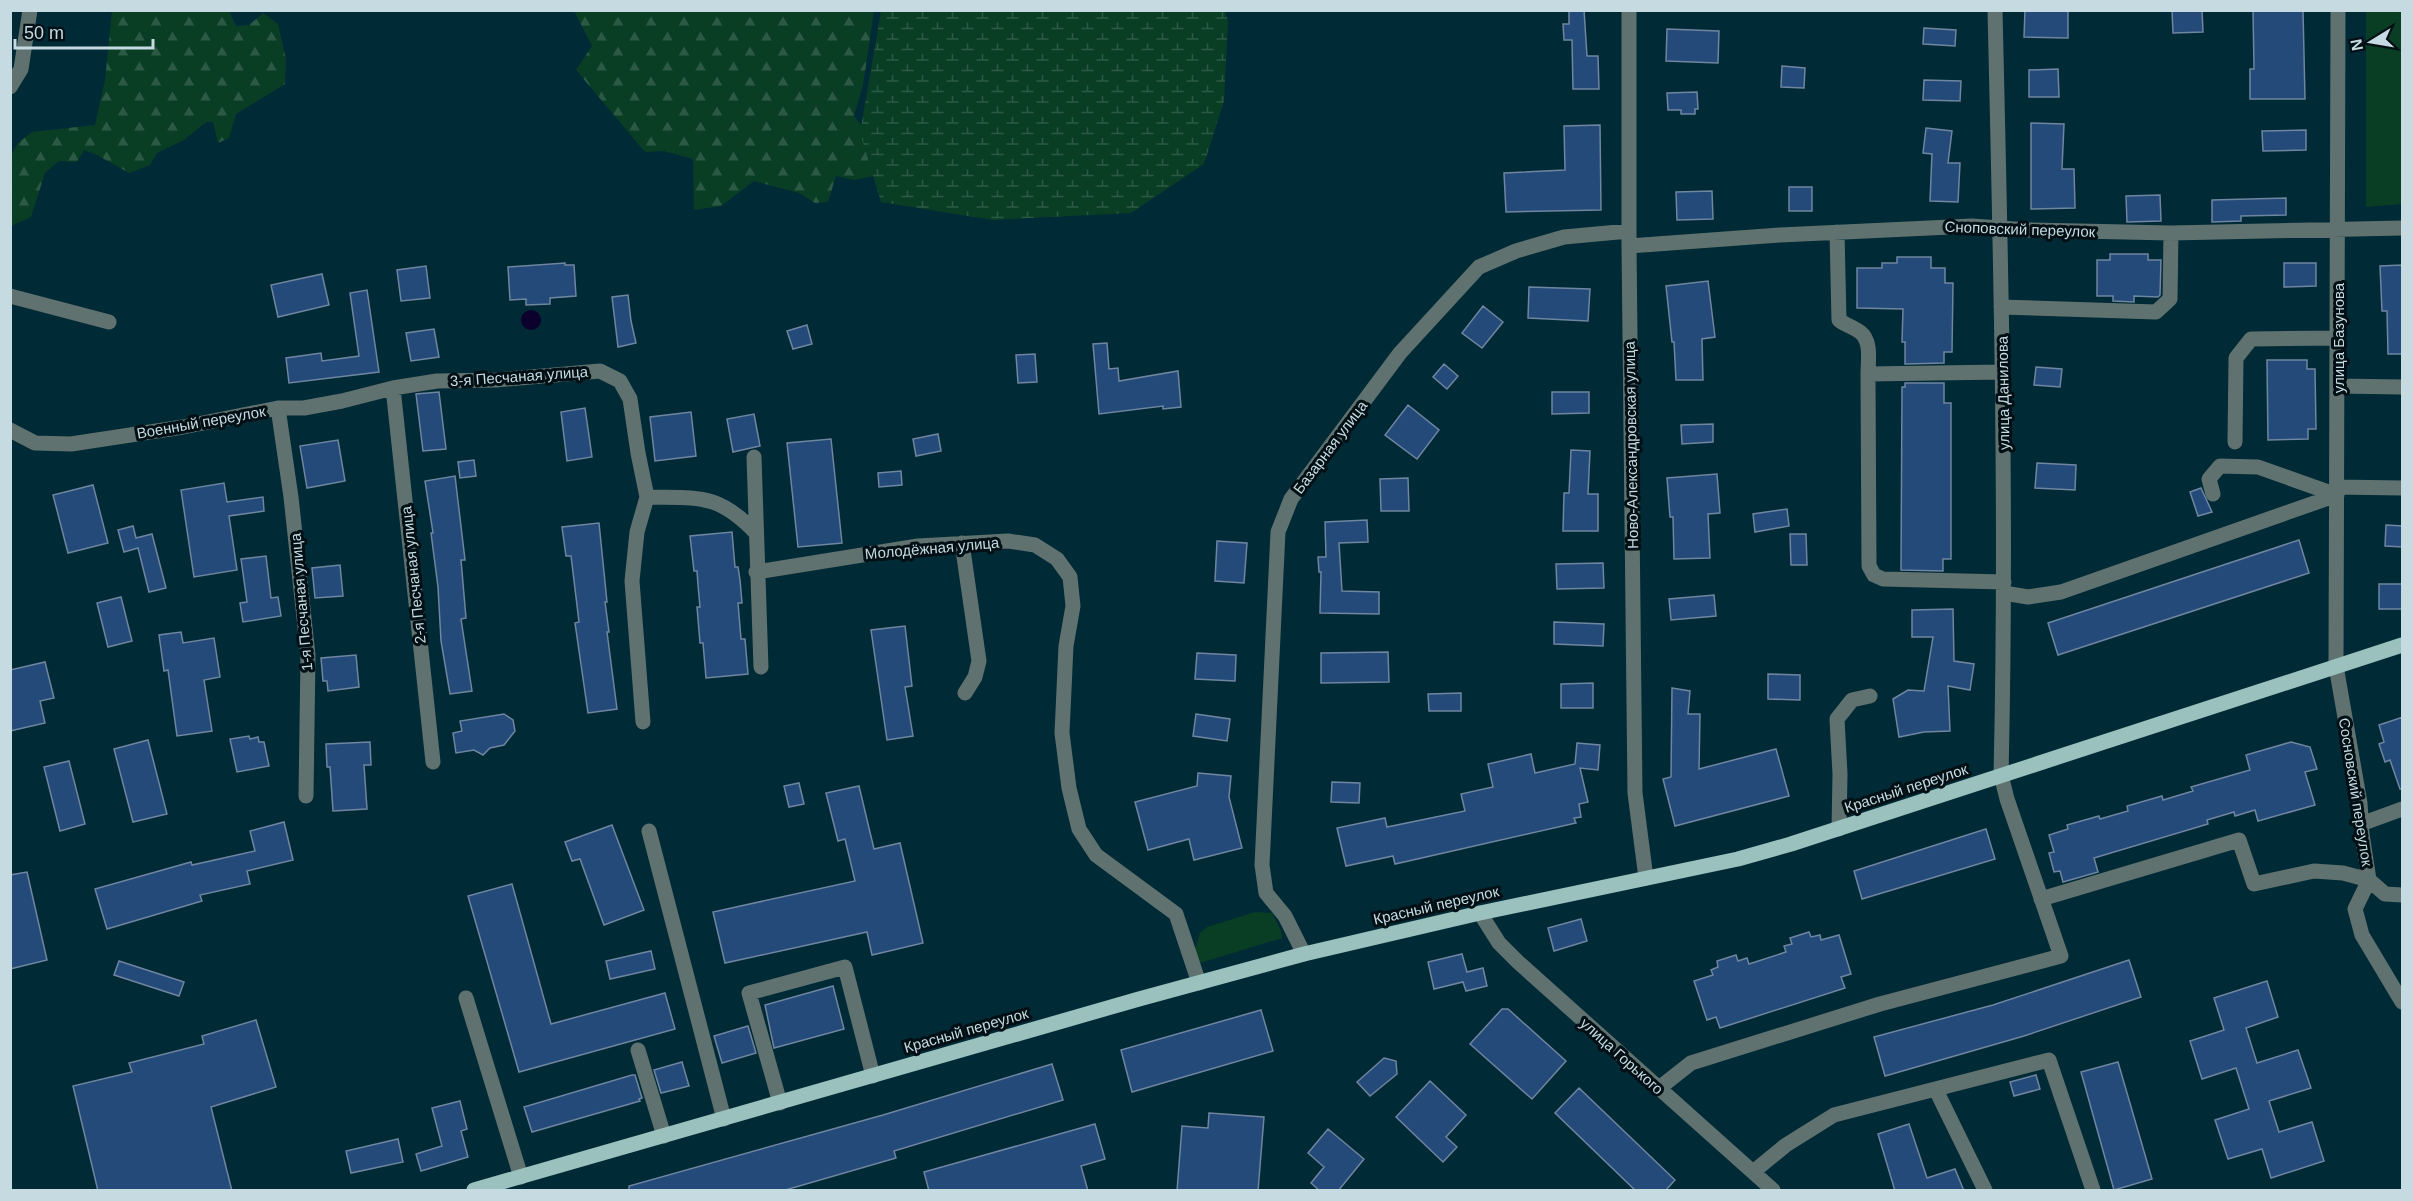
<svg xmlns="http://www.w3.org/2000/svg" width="2413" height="1201" viewBox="0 0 2413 1201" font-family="Arial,sans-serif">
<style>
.green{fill:#0a3e24}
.forest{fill:url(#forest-firs)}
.wetland{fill:url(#wetland-marsh)}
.water{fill:#0c002d}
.building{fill:#234a78;stroke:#6f85a0;stroke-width:1.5}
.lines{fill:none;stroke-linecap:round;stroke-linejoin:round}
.minor{stroke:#607270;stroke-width:15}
.major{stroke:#9ac1bd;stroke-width:15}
.labels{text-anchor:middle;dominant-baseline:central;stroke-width:6;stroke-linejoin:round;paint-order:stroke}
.street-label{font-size:15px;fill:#c5dae1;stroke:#021015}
</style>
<defs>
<pattern id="forest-firs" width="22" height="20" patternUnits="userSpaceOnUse" patternTransform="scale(1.5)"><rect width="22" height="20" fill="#0a3e24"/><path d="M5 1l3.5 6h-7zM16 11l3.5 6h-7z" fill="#2c5944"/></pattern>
<pattern id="wetland-marsh" width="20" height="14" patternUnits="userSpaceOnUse" patternTransform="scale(1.5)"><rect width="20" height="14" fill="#0a3e24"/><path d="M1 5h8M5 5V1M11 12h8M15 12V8" fill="none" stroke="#2c5944"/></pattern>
</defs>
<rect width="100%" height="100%" fill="#002a35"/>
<!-- green -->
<path class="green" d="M2366,11H2402V204L2366,207Z
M1255,912L1272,913L1281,931L1282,938L1200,963L1194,952L1200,933L1207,927Z"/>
<!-- forest -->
<path class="forest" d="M112,11H229L236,26L249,25L263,13L278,24L286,59L285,84L236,114L229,138L218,143L213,122H206L184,140L157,153L150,165L129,173L97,155L84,150L77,162L59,161L45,173L31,217L11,226V155L18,143L32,132L95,125L105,80Z
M574,11H874L863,85L854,116L865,130L880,175L854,180L836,176L828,202L815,203L799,193L754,181L721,206L694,210L693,159L664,151L645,152L576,70L592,46Z"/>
<!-- wetland -->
<path class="wetland" d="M1225,11L1228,21L1224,101L1204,164L1131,213L993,220L881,202L860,133L881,11Z"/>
<!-- water -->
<path class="water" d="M521 320a10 10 0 1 1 20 0a10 10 0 1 1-20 0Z"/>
<!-- building -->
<path class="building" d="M1569,10H1584L1587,56H1598L1599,89H1573L1572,40H1564L1563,24H1569Z
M2025,10H2068V38L2024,37Z
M2172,10H2202L2203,32L2173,33Z
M2253,10H2303L2305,99H2250V69H2254Z
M1924,28L1956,30L1955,46L1923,44Z
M1667,29L1719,31L1718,63L1666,61Z
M1782,66L1805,68L1804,88L1781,87Z
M2058,69L2059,97H2029V70Z
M1924,80L1961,81L1960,101L1923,100Z
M1697,92L1698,109H1695V114H1681V110H1668L1667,93Z
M2031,123L2064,124L2062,169H2074L2075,208L2031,209Z
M1600,125L1601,210L1506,212L1504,173L1565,170L1564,126Z
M1926,128L1952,131L1948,163H1960L1958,202L1930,201L1932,154L1923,153Z
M2306,130V150L2263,151L2262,131Z
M1789,187H1812V211H1789Z
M1712,191L1713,219L1677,220L1676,192Z
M2160,195L2161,221L2127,222L2126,196Z
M2286,198V215L2241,216V221L2212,222V200Z
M2110,254H2148V260H2161L2160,295L2158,297L2134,296V302L2113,301V296H2097V260H2110Z
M1897,257H1931V268H1945V283H1953L1952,352H1944V363L1905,364V342H1902L1903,309L1857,308V268H1882V263H1897Z
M565,263V265H574L576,296L550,298V304L526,305V299L510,300L508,267Z
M2284,263H2316V286L2284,287Z
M2402,265L2403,354H2388L2387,311H2382L2380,266Z
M426,266L430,298L401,301L397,270Z
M322,274L329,305L278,317L271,285Z
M1708,281L1715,337L1702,339L1703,380H1676L1674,342H1672L1666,286Z
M1529,287L1590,289L1588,321L1528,318Z
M367,290L379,372L289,383L286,358L321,353L322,361L359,356L350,293Z
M628,295L631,321L636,343L618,347L612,297Z
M1483,306L1503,322L1482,348L1462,333Z
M807,325L812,344L793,349L787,331Z
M434,329L439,357L411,361L406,333Z
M1107,343L1109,369L1118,368L1119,381L1178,371L1181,407L1163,409V406L1099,414L1093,344Z
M1035,354L1037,382L1018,383L1016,355Z
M2267,360H2307V369H2315L2316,429H2308V439L2268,440Z
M1444,364L1458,376L1447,389L1433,377Z
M2036,367L2062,369L2060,387L2034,385Z
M1905,383H1944V403H1951V559H1943V571L1901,570L1902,387H1905Z
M439,392L446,449L423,451L416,394Z
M1552,392H1589V413L1552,414Z
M1408,405L1439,430L1417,459L1385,435Z
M585,408L592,457L567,461L561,412Z
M691,412L696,456L655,461L650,417Z
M754,414L760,446L733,452L727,419Z
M1713,424V442L1682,444L1681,425Z
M938,434L941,451L916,456L913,439Z
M831,439L842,543L798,547L787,443Z
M338,440L345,481L307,488L300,446Z
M1571,450L1590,451L1588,494H1598V531H1563L1564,493H1569Z
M474,460L476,476L460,478L458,462Z
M2037,463L2076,465L2075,490L2035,488Z
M901,471L902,485L879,487L878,473Z
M1717,474L1720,513L1708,514L1710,558L1674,559L1673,517H1670L1667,478Z
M455,476L465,560H461L466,618L461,619L472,691L450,694L441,641L438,587L431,533H433L425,481Z
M1408,478L1409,511H1381L1380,479Z
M224,483L227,502L263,497L264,511L229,516L237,570L194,577L181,490Z
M93,485L108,543L68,553L53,495Z
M2201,488L2212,512L2198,516L2190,492Z
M1787,509L1789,526L1755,532L1753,514Z
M1367,520L1368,542L1339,543L1342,591L1379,592V614L1320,613L1321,572H1319L1318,557H1326L1325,522Z
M599,523L607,602H605L609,632H607L617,709L588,713L575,623L579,622L571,556H566L562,527Z
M2386,525L2403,526V547L2385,546Z
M133,526L136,538L152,534L166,588L149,592L138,548L124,552L118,530Z
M732,532L735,567H738L740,580L742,603H738L741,639H745L748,674L706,678L703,643H700L697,607H700L698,585L697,571H694L690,536Z
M1790,534H1806L1807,565H1791Z
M2299,540L2309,573L2058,655L2048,623Z
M1217,541L1247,543L1244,583L1215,581Z
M266,556L271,598L278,597L281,616L243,622L240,603L247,602L241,559Z
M1603,563L1604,588L1557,589L1556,564Z
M340,565L343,596L315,598L312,568Z
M2379,584H2403V609H2379Z
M1714,595L1716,616L1671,620L1669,599Z
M121,597L132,641L108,647L97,603Z
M1953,609L1954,661L1974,664L1970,690L1948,686L1950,731L1924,732L1899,737L1893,699L1908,690L1924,691L1933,637H1912V610Z
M1554,622L1604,624L1603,646L1554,644Z
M905,626L912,686L905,687L913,736L887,740L871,630Z
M181,632L183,643L214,638L220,677L204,680L212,731L177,736L168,670L164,671L159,635Z
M1388,652L1389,682L1321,683V653Z
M1197,653L1236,655L1235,681L1195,679Z
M356,655L359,687L328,691L327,681H323L321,658Z
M45,662L54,698L40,701L45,723L10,731V670Z
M1768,674L1800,675V700L1768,699Z
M1593,683V708H1561V684Z
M1672,688L1690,691L1688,714H1700L1699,769L1776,749L1789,796L1675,826L1663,779L1671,777Z
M1461,693V711H1429L1428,694Z
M504,714L513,720L515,731L504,745L490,748L483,755L474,750L456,753L453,733L462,731L460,721Z
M1196,714L1230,719L1227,741L1193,736Z
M2403,717V789H2400L2390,760L2385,762L2379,744L2384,742L2379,725Z
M249,736L250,739L258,737L259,742H264L269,766L237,772L230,739Z
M148,740L167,814L133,822L114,749Z
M370,742L371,765H364L367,809L333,811L330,767H327L326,744Z
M2291,742L2310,747L2317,769L2305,772L2315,805L2258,821L2255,810L2235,816L2234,812L2207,820L2208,824L2094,858L2098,872L2063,882L2060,871L2054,872L2049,853L2054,852L2049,835L2068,829L2067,825L2099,816L2100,819L2128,811L2127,806L2162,796L2163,800L2193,791L2191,787L2250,770L2246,755Z
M1577,743L1600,745L1598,770L1580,768L1588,802L1579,804L1581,817L1574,818L1576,823L1395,864L1393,856L1346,866L1337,828L1385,818L1387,827L1465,811L1461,794L1493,787L1488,764L1531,754L1535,773L1575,764Z
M69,761L85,824L60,831L44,767Z
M1198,773L1231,776L1229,797L1242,848L1194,860L1189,839L1148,850L1135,802L1197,786Z
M1332,782L1360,783L1359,803L1331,802Z
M799,783L804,804L789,807L784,786Z
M859,786L874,849L900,843L923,943L872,955L867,932L725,963L713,912L855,881L845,839L838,841L826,793Z
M284,822L293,860L247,871L250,884L200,895L202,901L107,929L95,889L191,862L192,865L255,851L250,831Z
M612,825L644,910L604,925L580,859L572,861L565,842Z
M1986,829L1995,859L1862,899L1854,871Z
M27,872L47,960L10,969V875Z
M512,884L551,1024L665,993L675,1029L519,1072L468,896Z
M1581,919L1587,941L1554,951L1548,928Z
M1809,932L1811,937L1820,935L1821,940L1839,935L1851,974L1841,977L1845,988L1720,1028L1716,1017L1707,1020L1694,981L1713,975L1711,970L1718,967L1717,961L1736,955L1738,961L1747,958L1749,964L1786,952L1784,946L1792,944L1790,938Z
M651,951L655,969L610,979L606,961Z
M1462,954L1467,972L1483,968L1487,986L1466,991L1463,982L1434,989L1428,962Z
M2129,960L2141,997L2024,1036L1885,1076L1874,1037L1993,1005Z
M119,961L184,982L179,996L114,975Z
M2267,981L2278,1017L2246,1028L2257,1063L2298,1050L2311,1088L2269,1101L2279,1132L2312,1122L2324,1161L2271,1178L2262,1149L2228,1159L2215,1120L2249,1109L2236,1068L2202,1079L2190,1041L2224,1030L2214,998Z
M833,986L844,1029L774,1048L765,1005Z
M1502,1009H1508L1566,1061L1532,1099L1470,1044Z
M1261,1010L1273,1051L1132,1092L1121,1050Z
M256,1020L276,1087L211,1107L232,1191H98L73,1086L132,1072L129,1063L204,1044L202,1036Z
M748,1026L756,1053L722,1063L714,1036Z
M1384,1058L1396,1061L1397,1074L1370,1096L1357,1082Z
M682,1062L689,1086L661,1093L654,1070Z
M2118,1062L2152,1179L2114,1190L2081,1072Z
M1052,1064L1063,1100L894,1151L896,1158L782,1191H629V1186L883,1115Z
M632,1075H635L642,1098L639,1099L640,1101L532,1132L524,1107Z
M2036,1075L2040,1089L2014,1096L2010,1082Z
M1430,1081L1466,1115L1446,1137L1457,1147L1443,1162L1396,1117Z
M1579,1088L1675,1180L1665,1191H1636L1555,1113Z
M460,1101L467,1129L461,1131L468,1157L421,1171L416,1154L442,1146L432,1108Z
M1209,1113L1264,1117L1258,1191H1177L1182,1126L1208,1128Z
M1095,1124L1105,1159L1081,1166L1088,1191H929L924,1172Z
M1909,1124L1927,1178L1955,1169L1964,1191H1895L1878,1134Z
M1328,1129L1364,1159L1338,1191H1320L1311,1183L1324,1167L1308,1153Z
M398,1139L403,1162L351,1173L346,1151Z"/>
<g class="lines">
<!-- minor -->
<path class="minor" d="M1629,10V246L1635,793L1646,878
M2338,10L2336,666L2360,803L2362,834L2369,880L2385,894L2402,895
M10,87L21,69L30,10
M1837,232L1839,320C1845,325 1853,327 1860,332C1872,341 1868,361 1868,374L2003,372
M1629,246L1780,235L1972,226L2028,230L2171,233L2402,228
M10,296L109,322
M2001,307L2156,312L2170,299L2171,233
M1868,374L1869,566L1874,575L1883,579L2004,582
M2338,386L2402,387
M393,388L433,762
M278,408L291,497L308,655L306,796
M10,430L35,443L71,444L183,427L278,408H304L342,401L393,388L437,381L496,380L600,371L620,381L630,399L638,453L647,497L637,532L632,581L643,722
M2235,442L2236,358L2251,339L2338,338
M754,457L761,667
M2337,487L2402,488
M647,497C699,498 718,493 756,533
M962,543L979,661L975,677L965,693
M756,572L918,546L1008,541L1035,545L1057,559L1070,577L1073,606L1066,646L1062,733L1069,788L1079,829L1096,855L1176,914L1199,983
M2004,593L2028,597L2061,592L2337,495L2258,467L2220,466L2209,479L2213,494
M2361,824L2402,809
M1839,829L1840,774L1837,719L1852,700L1870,696
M649,831L724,1119
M2041,899L2239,840L2254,884L2314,871L2343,873L2369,880L2355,909L2362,935L2402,1002
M1480,913L1499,943L1518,962L1773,1190
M1304,954L1285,916L1266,893L1262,865L1278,532L1291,499L1400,353L1479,267L1516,251L1564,237L1629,231
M466,998L521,1177
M638,1050L664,1136
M1658,1089L1691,1063L1880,1004L2061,956L2007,799L2001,775C2007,520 2001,265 1995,10
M1936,1090L1985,1190
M780,1103L749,993L845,967L873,1076
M1753,1172L1786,1145L1834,1115L2049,1060L2093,1190"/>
<!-- major -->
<path class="major" d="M474,1190L1139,999L1304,954L1480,913L1738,859L1791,844L2402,645"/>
</g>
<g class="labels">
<!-- street labels -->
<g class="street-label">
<text transform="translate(2020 229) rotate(2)">Сноповский переулок</text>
<text transform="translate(2338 338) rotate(-90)">улица Базунова</text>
<text transform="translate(519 376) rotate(-4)">3-я Песчаная улица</text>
<text transform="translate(2003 393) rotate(-91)">улица Данилова</text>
<text transform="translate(201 422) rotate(-10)">Военный переулок</text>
<text transform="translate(1631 445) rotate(-91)">Ново-Александровская улица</text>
<text transform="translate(1330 447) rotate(-53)">Базарная улица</text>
<text transform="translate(932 548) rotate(-5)">Молодёжная улица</text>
<text transform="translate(413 575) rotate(-96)">2-я Песчаная улица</text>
<text transform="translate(301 602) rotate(-95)">1-я Песчаная улица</text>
<text transform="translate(1906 788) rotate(-18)">Красный переулок</text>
<text transform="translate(2356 792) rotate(81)">Сосновский переулок</text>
<text transform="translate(1436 905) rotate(-13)">Красный переулок</text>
<text transform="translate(966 1030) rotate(-16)">Красный переулок</text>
<text transform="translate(1622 1056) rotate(42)">улица Горького</text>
</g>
</g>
<!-- border -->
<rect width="2413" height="1201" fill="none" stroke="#c5dae1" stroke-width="24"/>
<!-- north arrow -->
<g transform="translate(2371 42) rotate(259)" stroke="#021015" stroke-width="4.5" paint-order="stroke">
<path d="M0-4.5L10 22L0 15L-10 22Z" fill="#c5dae1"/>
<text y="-9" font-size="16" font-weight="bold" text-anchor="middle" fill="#c5dae1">N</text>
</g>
<!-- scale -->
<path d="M15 39v9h138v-9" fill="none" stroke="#c5dae1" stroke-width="3"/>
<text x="24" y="39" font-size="18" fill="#c5dae1" stroke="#021015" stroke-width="4.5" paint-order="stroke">50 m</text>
</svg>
